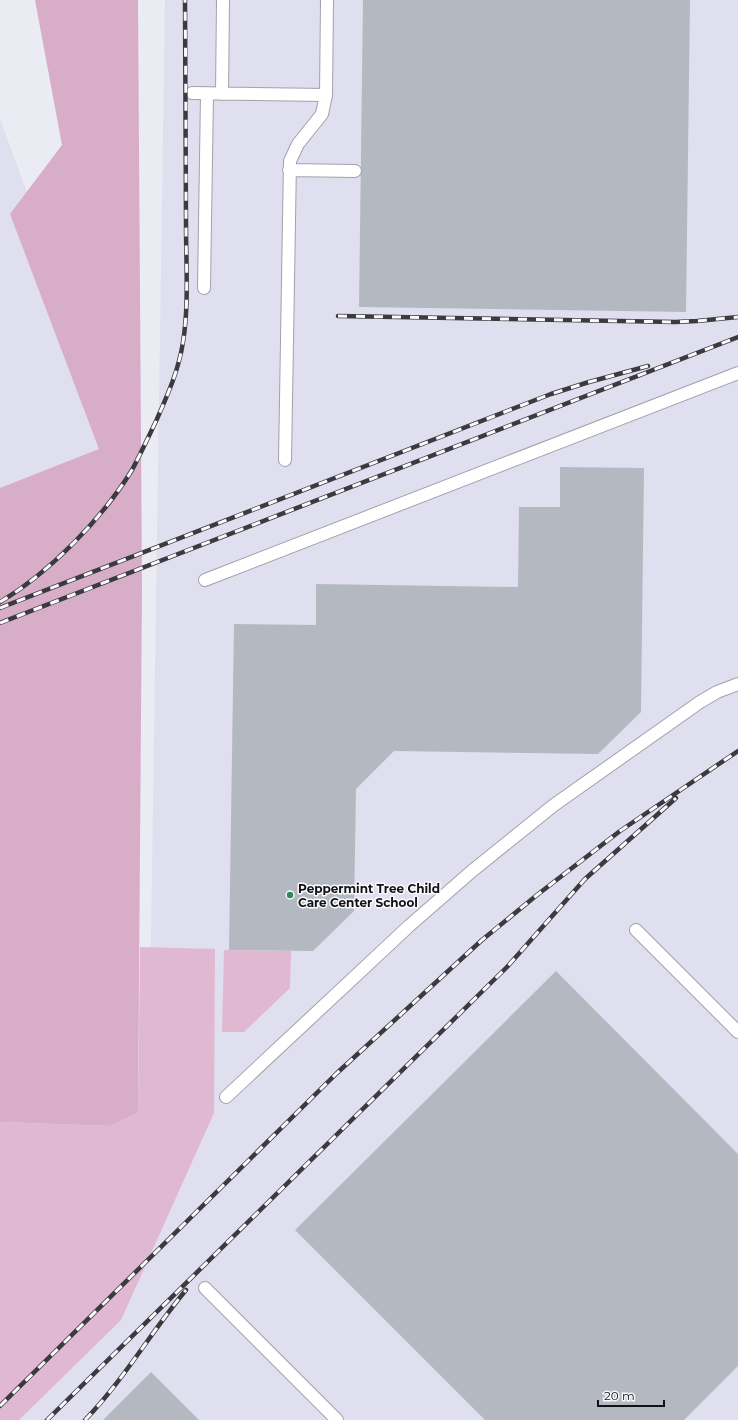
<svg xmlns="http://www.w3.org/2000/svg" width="738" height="1420" viewBox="0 0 738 1420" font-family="Montserrat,sans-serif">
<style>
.built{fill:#e0dfef}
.green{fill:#e0b8d1}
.forest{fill:#d8adc8}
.building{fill:#b4b9c1}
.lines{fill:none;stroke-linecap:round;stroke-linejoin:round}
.lane-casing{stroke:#a2a1aa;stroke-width:14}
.lane{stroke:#fff;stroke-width:12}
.rail-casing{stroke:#3b3b3f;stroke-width:4.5}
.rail{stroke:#f9f9fe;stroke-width:3;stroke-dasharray:9;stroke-linecap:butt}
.poi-dot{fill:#30895e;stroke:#f9f9fe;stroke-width:1.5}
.labels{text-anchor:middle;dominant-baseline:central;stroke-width:3;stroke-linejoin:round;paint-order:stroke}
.poi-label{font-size:12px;font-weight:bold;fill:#121215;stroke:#f9f9fe;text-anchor:start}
</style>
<rect width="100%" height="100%" fill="#ebebf4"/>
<!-- built -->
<path class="built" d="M165,0H738V1420H0L147,1207Z
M0,119L119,442L0,488Z"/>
<!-- green -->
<path class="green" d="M140,947L215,949L214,1113L121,1320L19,1420H0V1122L110,1126L138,1113Z
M224,950L291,951L290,988L244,1032H222Z"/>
<!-- forest -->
<path class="forest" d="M35,0H138L142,586L138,1113L110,1126L0,1122V488L99,449L10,214L62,145Z"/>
<!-- building -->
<path class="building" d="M363,0H690L686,312L359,307Z
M560,467L644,468L641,712L598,754L394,751L356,789L354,911L313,951L229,950L234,624L316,625V584L518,587L519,507H560Z
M556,971L738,1154V1366L684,1420H485L295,1230Z
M151,1372L199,1420H103Z"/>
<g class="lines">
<!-- lane casing -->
<g class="lane-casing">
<path id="lane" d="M192,93L326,95
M222,94L223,0
M289,170L355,171
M204,288L207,94
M285,460L290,161L298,144L322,114L326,95L327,0
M205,580L738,373
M636,930L738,1032
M226,1097L409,926L472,871L554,805L700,702L717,692L738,684
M205,1288L337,1420"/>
</g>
<!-- lane -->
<use href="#lane" class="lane"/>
<!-- rail casing -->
<g class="rail-casing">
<path id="rail" d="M338,316L675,322L697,321L738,317
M0,602C49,573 102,519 132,470C141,453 149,436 157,419C168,394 179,369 183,342C189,306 186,262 186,225C186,150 186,75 185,0
M0,608L551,394L589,382L648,366
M0,623L738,337
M0,1406L337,1073L482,940L537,895L620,831L738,751
M47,1420L507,967L585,879L676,798
M85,1420C123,1381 151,1332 186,1290"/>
</g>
<!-- rail -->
<use href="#rail" class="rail"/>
</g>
<!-- markers -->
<circle class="poi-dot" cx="290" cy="895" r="4"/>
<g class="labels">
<!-- poi labels -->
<g class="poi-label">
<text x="298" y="888">Peppermint Tree Child<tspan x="298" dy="14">Care Center School</tspan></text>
</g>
</g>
<!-- scale -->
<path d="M598 1400v6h66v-6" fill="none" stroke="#121215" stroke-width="2"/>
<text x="604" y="1400" font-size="12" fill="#121215" stroke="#f9f9fe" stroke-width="3" paint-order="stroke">20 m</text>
</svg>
